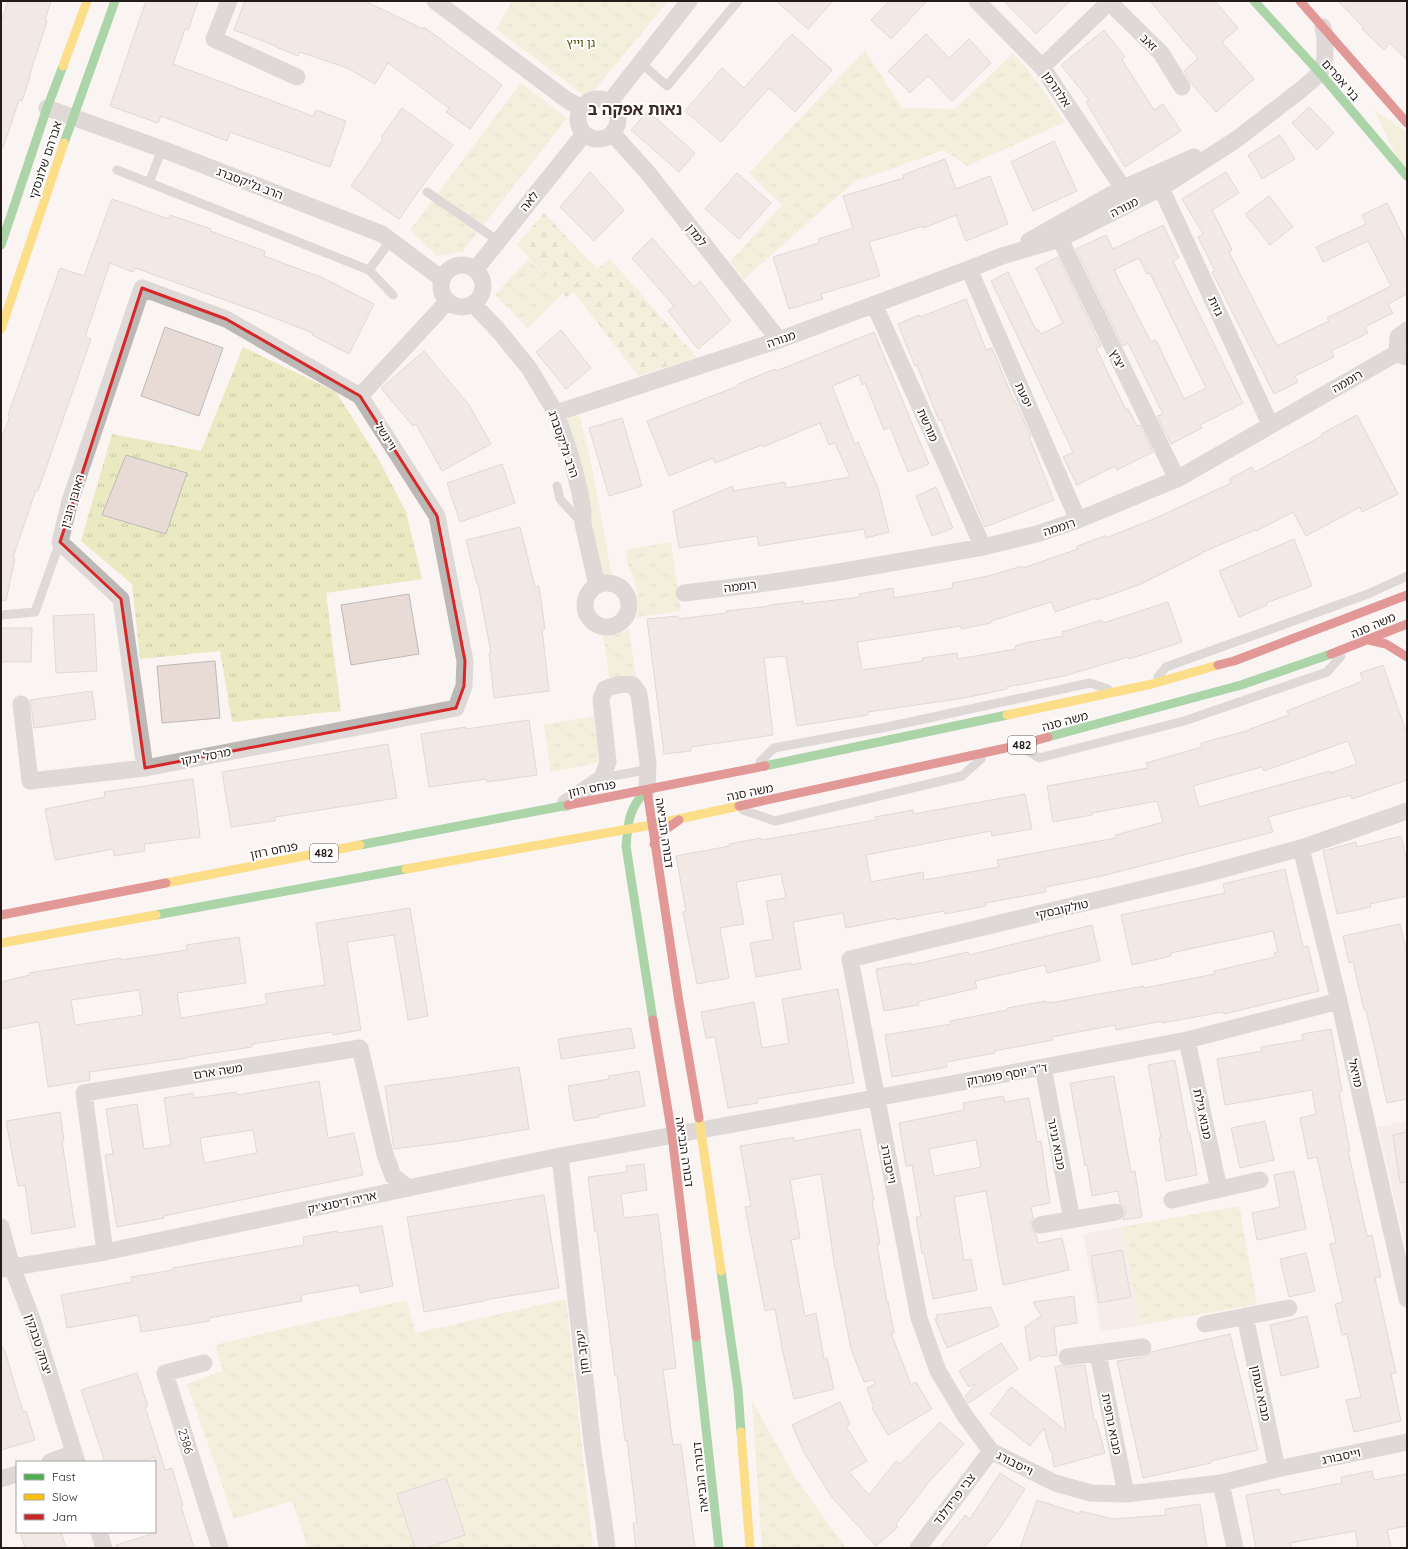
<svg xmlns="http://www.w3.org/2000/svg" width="1408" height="1549" viewBox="0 0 1408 1549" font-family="Quicksand,'Noto Sans Hebrew',sans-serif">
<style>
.built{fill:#f2e5e0}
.grass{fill:#e9e9c2}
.forest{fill:url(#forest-firs)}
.park{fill:url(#park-tufts)}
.building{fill:#e8dbd5;stroke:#c0b9b6;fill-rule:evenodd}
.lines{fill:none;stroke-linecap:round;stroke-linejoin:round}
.lane{stroke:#bcb8b6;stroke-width:9}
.street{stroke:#bcb8b6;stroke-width:17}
.fast{stroke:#4caf50;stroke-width:9}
.slow{stroke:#ffc107;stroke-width:9}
.jam{stroke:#c62828;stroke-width:9}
.marked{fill:none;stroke:#d62828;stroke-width:3;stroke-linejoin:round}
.labels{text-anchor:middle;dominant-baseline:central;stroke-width:4;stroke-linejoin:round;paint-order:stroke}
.shield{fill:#fff;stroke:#66605e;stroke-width:1}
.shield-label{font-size:11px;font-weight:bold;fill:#251c19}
.park-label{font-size:12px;fill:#515305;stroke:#fff}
.street-label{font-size:12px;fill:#251c19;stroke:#fff}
.district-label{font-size:16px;font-weight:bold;fill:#3d2b23;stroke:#fff}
</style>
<defs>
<pattern id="forest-firs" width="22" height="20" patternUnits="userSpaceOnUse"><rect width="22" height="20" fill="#e9e9c2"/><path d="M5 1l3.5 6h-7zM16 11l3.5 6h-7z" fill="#c8c7a6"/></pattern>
<pattern id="park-tufts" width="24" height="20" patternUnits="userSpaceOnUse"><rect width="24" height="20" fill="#e9e9c2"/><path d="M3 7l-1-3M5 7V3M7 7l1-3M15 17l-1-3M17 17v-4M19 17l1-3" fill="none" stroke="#c8c7a6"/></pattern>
</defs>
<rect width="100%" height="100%" fill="#faf4f2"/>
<!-- built -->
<path class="built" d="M1407,1121V1253L1378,1127Z
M1122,1227L1140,1325L1101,1332L1083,1234Z"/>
<!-- grass -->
<path class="grass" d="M1374,110L1407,132V176L1405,174Z
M579,415L588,447L612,576L600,577L564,420Z"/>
<!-- forest -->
<path class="forest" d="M544,213L597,269L610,259L697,358L638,376L574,292L566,297L517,245Z"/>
<!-- park -->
<path class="park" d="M512,1H668L588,98L496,29Z
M865,50L902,108L955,109L1013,53L1034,78L1065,122L967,166L944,150L854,182L744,279L730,262L782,205L749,173Z
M521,83L567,118L463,251L437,256L410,230Z
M528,259L563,293L527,329L522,322L495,295Z
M243,347L336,392L379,460L406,512L422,579L326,593L341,711L232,722L220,651L140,659L132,584L81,541L112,434L201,451Z
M671,542L681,611L638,617V596L634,580L628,565L626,550Z
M629,630L636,678L610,681L603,635L617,634Z
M594,716L601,762L551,772L544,725Z
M1239,1206L1257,1304L1140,1325L1122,1227Z
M566,1299L593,1548H308L292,1501L234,1519L187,1384L223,1371L215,1345L406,1300L416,1333Z
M752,1401L796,1479L846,1548H762Z"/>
<!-- building -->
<path class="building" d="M8,1H51L45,20L47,21L29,77H30L22,101L19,100L3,148H1V23Z
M146,1H198L188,30L185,29L173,64L313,116L316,110L346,121L330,167L230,132L227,141L161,116L158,123L110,106Z
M245,1H365L423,29L424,27L502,85L470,129L446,112L449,108L388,63L375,84L347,68L300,52L298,56L276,47V46L234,30Z
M776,1H833L808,29Z
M889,1H927L891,39L871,20Z
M1004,1H1070L1036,34Z
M1150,1H1215L1238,28L1222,42L1254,79L1216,112L1191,83L1184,71L1198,58Z
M1338,1H1407V60L1390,43L1384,50L1362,29L1363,27Z
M1104,30L1125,57L1122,60L1154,110L1163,104L1181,131L1125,167L1086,102L1089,100L1061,65Z
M792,34L832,70L795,112L769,88L721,142L685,111L722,68L744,88Z
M926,34L949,58L969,39L991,63L952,101L928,76L910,93L888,71Z
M1309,107L1334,133L1317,150L1292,123Z
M402,108L453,145L431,174L399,219L351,186L383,139L381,137Z
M648,111L695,153L679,172L631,130Z
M1280,135L1295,159L1262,179L1248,155Z
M1054,141L1077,191L1033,211L1011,162Z
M945,159L956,189L990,176L1008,224L966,241L956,215L924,228L923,226L869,242L880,276L821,294L823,299L789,309L773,257L819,243L818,239L853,228L843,196L904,178L903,175Z
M590,172L624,210L594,241L560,207Z
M1226,172L1239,193L1212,210L1232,250L1229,252L1277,346L1329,321L1327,318L1391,286L1368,241L1323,262L1316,247L1366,224L1362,215L1387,203L1407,244V294L1388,304L1393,313L1365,327L1368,333L1331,351L1334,357L1295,376L1298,382L1274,394L1212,272L1215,271L1198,237L1203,234L1182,199Z
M737,173L771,203L739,239L705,209Z
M1269,196L1293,227L1270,245L1245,214Z
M112,199L169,219L170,215L211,229L210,231L265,251L264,256L323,278L374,304L349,354L312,335L313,333L261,313L135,268L133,272L110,263L85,337L91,339L38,491L36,490L13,557L15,558L6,601L1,600V440L10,416L8,415L60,268L84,276Z
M1163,225L1179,258L1173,261L1243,403L1200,425L1202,428L1171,444L1157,416L1163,414L1128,343L1123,346L1076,249L1106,235L1113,249ZM1139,258L1147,274L1150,273L1206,388L1184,399L1156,340L1151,342L1114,270Z
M652,238L694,287L700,281L731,321L698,349L668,311L674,306L632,258Z
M1058,257L1101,346L1096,348L1126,410L1128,409L1137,426L1140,425L1153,452L1117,470L1115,466L1077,485L1063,457L1073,452L991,281L1008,272L1036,330L1038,329L1041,334L1063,323L1036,268Z
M966,299L986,350L992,348L1014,401H1015L1031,436L1029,437L1054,500L985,527L941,420L939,421L917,365L915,366L898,324L919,315L920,317Z
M165,327L223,348L199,416L141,396Z
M561,330L591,368L566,389L536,352Z
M874,332L929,464L908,472L890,427L884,430L865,383L862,385L859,375L832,386L855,444L858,442L878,488L889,532L866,538L864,529L759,546L757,536L679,548L673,511L733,486V491L785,482L786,488L850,477L835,443L829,445L820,423L763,447L762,445L715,463L713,458L669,476L647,421L738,386V384L775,369L776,371Z
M424,351L469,405L491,444L442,471L416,424L413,426L381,388Z
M1357,415L1398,494L1362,512L1360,507L1306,536L1293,512L1256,531L1255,530L1203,552V553L1141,584L1096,600V598L1055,612L1051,602L991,621V623L961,629V626L857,642L862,670L923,661L922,658L957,653L958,659L1016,649L1015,646L1025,643L1063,636L1062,632L1102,620L1103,623L1168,602L1182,642L1129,659L1128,657L1064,676L1007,687V689L964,698L868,712V715L797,726L786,656L764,658L773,735L691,747V751L664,754L647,619L678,616L679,619L727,613L726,611L770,606V605L803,601V604L860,597L859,594L893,588L894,598L953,588L952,583L988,576L1022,566L1023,568L1078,549L1077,546L1105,536L1106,538L1156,518L1231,483L1229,479L1252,467L1255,472L1322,436L1321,434Z
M622,418L642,486L609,496L589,428Z
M126,455L187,473L166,534L102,515Z
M502,464L515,503L460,522L447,483Z
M936,487L953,528L932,536L916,496Z
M520,527L535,587L539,586L545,629H542L549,691L494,698L489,653H491L478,584H477L466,540Z
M1294,539L1312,586L1266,603L1267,605L1239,617L1219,571Z
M409,594L419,654L351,665L341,605Z
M94,614L97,671L56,673L53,616Z
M1,628H32L31,662H1Z
M215,661L220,718L162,723L157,666Z
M1383,665L1407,734V780L1352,799L1351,795L1268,817L1273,832L1102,876L1045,887L1046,892L985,903L986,906L945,914L944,911L896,920V918L846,928L843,913L793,922L801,969L756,977L750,943L773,939L766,901L786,898L781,874L736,882L744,924L720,928L729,978L697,984L683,912L686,911L676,856L730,846L729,844L761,838L762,840L876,820L875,817L913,810V814L1025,794L1032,829L992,836L991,831L866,855L871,882L923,872L924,880L999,867L997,860L1116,838V835L1163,822L1157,801L1092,813V815L1053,822L1047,786L1148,768L1146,763L1202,747L1201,743L1250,730V729L1289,715L1287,711L1363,681L1360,673ZM1348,741L1357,764L1331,773L1330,771L1199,807L1193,786L1262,767L1264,771Z
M92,691L96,719L34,728L30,700Z
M529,720L537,775L487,782V779L429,787L421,734L466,727V729Z
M388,744L397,798L275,817V821L231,827L222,772Z
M193,779L200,837L144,844L145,851L114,856L113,849L55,860L45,809L105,797L104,792Z
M1401,836L1407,862V896L1370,904L1371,907L1337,914L1323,851L1356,842L1357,847Z
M1285,869L1303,947L1308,946L1319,991L1224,1014L1223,1012L1162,1023V1021L1116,1030L1115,1025L1052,1037L1053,1040L994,1051L995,1053L946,1062L947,1067L892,1077L885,1035L951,1024L950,1021L1007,1010V1008L1046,1001V1003L1050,1002V1003L1144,986V988L1215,974L1214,971L1275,957L1274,953L1278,952L1273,931L1171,953V956L1132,965L1121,915L1225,893L1223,884Z
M410,908L428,1016L408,1020L394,935L347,942L361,1030L333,1035L332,1032L252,1044V1047L187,1057V1058L89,1072L90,1080L48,1087L39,1023H37V1022L1,1029V982L30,975L29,973L121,958V960L187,950L186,945L239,937L246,983L177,993L181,1018L267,1004L265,994L325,985L316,923ZM139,990L143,1015L75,1025L71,1000Z
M1400,924L1407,954V1099L1387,1103L1366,1010H1364L1353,962L1349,963L1343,936Z
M1092,925L1100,961L1047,973L1045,965L975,981L977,988L918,1002L919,1005L884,1011L876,969L911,963V965L968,952L969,955Z
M838,989L854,1083L757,1099L758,1103L728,1108L715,1037L706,1038L701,1012L754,1002L762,1048L789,1043L782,999Z
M631,1028L635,1048L561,1059L558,1039Z
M1331,1029L1342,1091L1339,1092L1350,1151H1348L1367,1236L1372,1235L1381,1277L1375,1278L1396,1373L1391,1374L1401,1421L1354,1432L1346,1400L1361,1397L1347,1334L1342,1335L1335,1304L1343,1302L1330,1244L1336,1243L1317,1157L1308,1159L1300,1118L1316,1114L1312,1090L1225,1105L1217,1059L1262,1051L1261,1047L1303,1040L1302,1034Z
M1175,1060L1188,1133H1190L1197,1175L1166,1181L1159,1138H1161L1148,1065Z
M519,1067L529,1129L458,1141L394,1149L385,1086L461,1076Z
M639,1071L645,1106L598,1115L599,1117L574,1121L568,1086L609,1079L608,1076Z
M1114,1076L1131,1172L1135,1171L1142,1217L1123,1220L1126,1211L1124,1206L1120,1203L1118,1191L1092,1196L1087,1165L1085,1166L1070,1083Z
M319,1081L328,1138L354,1133L363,1175L163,1216L164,1218L117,1227L105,1155L113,1154L106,1109L137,1104L144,1149L171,1145L164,1098L193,1093L194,1098L236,1092L237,1095ZM253,1130L257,1153L204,1163L200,1138Z
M1003,1096L1005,1102L1029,1098L1037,1142L1041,1141L1050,1203L1031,1207L1033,1218L1031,1222L1030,1227L1033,1232L1036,1234L1038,1243L1062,1238L1069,1270L1003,1285L986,1191L954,1197L964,1260L971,1259L977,1290L933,1299L924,1253L922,1254L916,1217H921L912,1165L906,1166L899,1123L964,1110L963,1103ZM976,1140L981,1167L934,1176L929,1149Z
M60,1112L64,1141H62L75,1227L32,1234L25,1185L18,1186L6,1121Z
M1265,1121L1274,1160L1240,1168L1231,1128Z
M860,1129L874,1200H872L880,1244H877L887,1302L888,1301L894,1333H891L911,1385L916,1382L932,1409L888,1435L872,1408L874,1407L867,1388L875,1384L874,1380L864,1382L851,1349L834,1262L821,1174L790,1180L800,1238L791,1240L805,1316L816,1313L824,1359L827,1358L834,1389L794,1399L783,1353L775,1309L765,1311L745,1207L751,1206L740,1146L794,1137V1141Z
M1407,1132V1182L1400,1183L1393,1135Z
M644,1164L647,1190L621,1194L624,1218L658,1214L676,1368L663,1370L673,1445L681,1444L695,1548H636L633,1523L637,1522L627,1440L625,1441L617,1375L615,1376L597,1231L595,1232L588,1177L627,1172L626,1166Z
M1294,1171L1306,1229L1257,1240L1252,1213L1280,1207L1274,1175Z
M544,1195L559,1288L484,1300V1301L424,1312L407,1217Z
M382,1226L393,1286L360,1293L359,1285L301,1295L302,1301L209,1318L210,1321L141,1332L138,1315L67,1328L61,1295L132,1282L131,1277L173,1270V1268L304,1245L303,1237L337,1231L338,1233Z
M1122,1250L1131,1297L1099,1303L1091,1256Z
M1306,1253L1315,1291L1289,1297L1280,1259Z
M1074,1296L1077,1323L1054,1327L1057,1355L1041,1357L1039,1355L1030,1361L1025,1327L1041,1316L1033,1302Z
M991,1307L999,1326L947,1348L935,1319H937L936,1315Z
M1307,1316L1319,1367L1281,1376L1270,1325Z
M1230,1334L1258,1450L1211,1461V1463L1143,1478L1117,1361L1144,1357L1151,1352Z
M1001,1343L1018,1369L969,1403L965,1396L977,1383L969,1387L959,1371Z
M1,1348H4L23,1412L26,1411L35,1440L1,1450Z
M1062,1365L1068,1367L1085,1365L1094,1420H1096L1105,1453L1054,1467L1052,1457L1053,1453L1050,1451L1044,1428L1030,1446L990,1414L1011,1387L1066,1431L1055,1367Z
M137,1373L148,1406L145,1407L165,1470L172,1468L183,1505L181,1506L194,1548H116V1545L155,1533V1457L140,1462H105L81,1390Z
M840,1402L850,1424L846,1426L867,1461L849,1472L869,1495L896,1461L900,1464L940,1422L964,1444L926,1485V1486L896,1524L898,1527L876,1546L831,1496L805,1454L792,1425Z
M1372,1471L1374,1480L1407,1474V1526L1387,1530L1391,1548H1358L1355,1531L1290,1543L1291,1548H1256L1246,1495L1279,1489L1281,1495L1342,1483L1341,1477Z
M1000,1473L1025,1489L1000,1528L984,1548H940L965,1515L970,1519Z
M446,1478L465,1535L426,1548H415L397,1494Z
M1037,1500L1080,1514V1511L1113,1519L1166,1515L1165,1509L1200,1504L1207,1548H1020Z
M20,1532H61L66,1548H25Z"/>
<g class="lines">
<!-- lane -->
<path class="lane" d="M641,63L667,86L738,1
M117,170L369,270L393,295
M149,183L162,149
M427,192L497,240
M369,270L391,240
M557,486L560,499L582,523
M1,615L35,612L60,542
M1158,677L1166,667L1368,594L1407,576
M1022,747L1039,758L1184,721L1327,672L1341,656
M760,762L774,748L887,727L1090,683L1108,689
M602,778L640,771L647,774
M743,810L775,821L962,776L981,759"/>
<!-- street -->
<path class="street" d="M229,1L214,39L297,77
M435,1L567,100L581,108
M977,1L1042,67L1123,188
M1109,2L1161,53L1182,87
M1042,67L1109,2L1108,1
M578 119a20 20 0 1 1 40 0a20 20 0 1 1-40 0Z
M609,103L689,1
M47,108L162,149L382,234L442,279
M612,133L648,173L779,340
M1161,188L1270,424
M1060,239L1177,479
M1029,241L1123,188L1194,157
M441 286a21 21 0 1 1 42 0a21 21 0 1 1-42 0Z
M969,269L1078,520
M475,270L584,134
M473,304L498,330L529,368L556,413L571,457L580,493L583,511V524L597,585
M874,304L983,547
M1406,357L1397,353L1398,337L1407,330
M360,396L448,301
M556,413L779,340L969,269L1002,256L1060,239L1161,188L1237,139L1302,89L1320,73L1325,59V38L1323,27
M585 605a22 22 0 1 1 44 0a22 22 0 1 1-44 0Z
M684,593L759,584L833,573L983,547L1037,534L1078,520L1177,479L1397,353
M21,704L30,781L145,768L456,708L464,686L465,661L437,516L360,396L226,319L142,288L70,501L60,542L121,599L145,768
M565,803L602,778L608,762L601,699L605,689C615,685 623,683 633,685L639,694L648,763L647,790
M1407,811L1301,848L1205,874L850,959L919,1318L938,1371L965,1416L991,1451L1055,1483L1091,1493L1126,1494L1221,1483L1277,1469L1407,1442
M1301,848L1339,1001L1407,1299
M1187,1040L1219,1189
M1043,1067L1072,1220
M560,1156L593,1451L604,1523L607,1548
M1172,1200L1260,1180
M1040,1225L1116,1212
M1,1227L12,1267L32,1319L77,1462
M105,1252L84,1093L360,1048L385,1154L393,1176L408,1188
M1,1269L105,1252L560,1156L1043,1067L1187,1040L1339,1001
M1245,1316L1277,1469
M1205,1324L1289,1308
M1098,1353L1126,1494
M1067,1357L1143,1347
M204,1363L165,1373L220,1548
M50,1462L74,1453
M1,1479L17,1474
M1221,1483L1235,1548
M99,1532L104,1548
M918,1548L991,1451"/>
<!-- fast -->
<path class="fast" d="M1254,1L1320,73L1407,176
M64,143L115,1
M1,245L47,108L63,66
M1048,737L1241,685L1331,654
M765,766L1007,715
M647,790C629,807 628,822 626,846L653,1020
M360,845L568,805
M156,915L406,869
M721,1271L738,1390L741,1432
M696,1337L719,1548"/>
<!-- slow -->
<path class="slow" d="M63,66L87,1
M1,329L64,143
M1007,715L1152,684L1218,665
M406,869L651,825L739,806
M166,883L360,845
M1,943L156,915
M699,1118L721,1271
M741,1432L750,1548"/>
<!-- jam -->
<path class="jam" d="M1300,1L1407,123
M1369,640L1386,644L1407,657
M1331,654L1407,624
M1218,665L1234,661L1407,595
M647,790L679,1002L699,1118
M568,805L765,766
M739,806L1020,745L1048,737
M654,844L659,834L679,820
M1,915L166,883
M653,1020L672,1135L696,1337"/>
</g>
<!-- marked area -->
<path d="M0 0H1408V1549H0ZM142,288L226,319L360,396L437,516L465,661L464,686L456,708L145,768L121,599L60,542Z" fill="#faf4f2" fill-opacity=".55" fill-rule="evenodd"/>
<path class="marked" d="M142,288L226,319L360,396L437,516L465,661L464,686L456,708L145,768L121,599L60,542Z"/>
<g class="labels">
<!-- shield labels -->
<g class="shield">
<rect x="1008" y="736" width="28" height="18" rx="3"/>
<rect x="310" y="844" width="28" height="18" rx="3"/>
</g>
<g class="shield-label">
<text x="1022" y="745">482</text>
<text x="324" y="853">482</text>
</g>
<!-- park labels -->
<g class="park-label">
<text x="581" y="42">גן וייץ</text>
</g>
<!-- street labels -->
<g class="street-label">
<text transform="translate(1149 42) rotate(45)">זאב</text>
<text transform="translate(1341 80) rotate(49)">בני אפרים</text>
<text transform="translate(1057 89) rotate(56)">אלתרמן</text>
<text transform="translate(45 160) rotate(-72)">אברהם שלונסקי</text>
<text transform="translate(250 183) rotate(21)">הרב גליקסברג</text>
<text transform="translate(529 201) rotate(-51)">לאה</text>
<text transform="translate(1124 207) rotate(-27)">מנורה</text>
<text transform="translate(697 235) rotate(52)">למדן</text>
<text transform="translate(1216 306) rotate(65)">גזית</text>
<text transform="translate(781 339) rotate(-19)">מנורה</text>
<text transform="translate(1118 359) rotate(64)">יציץ</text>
<text transform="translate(1347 381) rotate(-30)">רוממה</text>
<text transform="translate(1024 395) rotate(66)">יפעת</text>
<text transform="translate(928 425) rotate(66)">מורשת</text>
<text transform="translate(386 436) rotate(58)">ויינשל</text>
<text transform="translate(564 444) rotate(71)">הרב גליקסברג</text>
<text transform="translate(72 501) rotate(-73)">ראובן רובין</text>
<text transform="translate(1059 527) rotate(-18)">רוממה</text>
<text transform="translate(740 586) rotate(-7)">רוממה</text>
<text transform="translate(1373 625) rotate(-23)">משה סנה</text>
<text transform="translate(1065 721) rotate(-15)">משה סנה</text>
<text transform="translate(206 756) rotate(-11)">מרסל ינקו</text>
<text transform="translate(592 788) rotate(-11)">פנחס רוזן</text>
<text transform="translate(750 792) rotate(-12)">משה סנה</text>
<text transform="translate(665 833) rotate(82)">דבורה הנביאה</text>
<text transform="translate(274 850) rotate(-11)">פנחס רוזן</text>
<text transform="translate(1062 909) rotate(-13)">טולקובסקי</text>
<text transform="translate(218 1071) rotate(-9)">משה ארם</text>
<text transform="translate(1356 1073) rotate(77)">מויאל</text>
<text transform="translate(1007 1074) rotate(-10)">ד"ר יוסף פומרוק</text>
<text transform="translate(1203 1114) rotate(78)">מבוא גילת</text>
<text transform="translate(1057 1144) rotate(79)">מבוא גניגר</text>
<text transform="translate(685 1152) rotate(82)">דבורה הנביאה</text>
<text transform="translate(889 1164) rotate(79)">וייסבורג</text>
<text transform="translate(342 1202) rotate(-12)">אריה דיסנצ'יק</text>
<text transform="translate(39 1344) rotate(72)">יצחק טבנקין</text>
<text transform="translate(582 1352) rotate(-97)">יעקב חזן</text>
<text transform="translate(1261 1393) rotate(78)">מבוא געתון</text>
<text transform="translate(1112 1424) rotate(79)">מבוא גרופית</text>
<text transform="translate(186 1441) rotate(73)">2386</text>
<text transform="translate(1341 1456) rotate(-12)">וייסבורג</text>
<text transform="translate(1015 1463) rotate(27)">וייסבורג</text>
<text transform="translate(700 1477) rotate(-96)">דבורה הנביאה</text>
<text transform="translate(954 1499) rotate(-53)">צבי פרידלנד</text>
</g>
<!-- district labels -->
<g class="district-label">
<text x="635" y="109">נאות אפקה ב</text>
</g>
</g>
<!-- border -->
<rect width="1408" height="1549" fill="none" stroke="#251c19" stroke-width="4"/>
<!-- legend -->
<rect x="16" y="1461" width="140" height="72" fill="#ffffff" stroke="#a8a4a3"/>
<rect x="24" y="1474" width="20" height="6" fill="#4caf50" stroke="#a8a4a3"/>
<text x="52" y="1481" font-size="12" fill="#251c19">Fast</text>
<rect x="24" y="1494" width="20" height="6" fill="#ffc107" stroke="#a8a4a3"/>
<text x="52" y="1501" font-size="12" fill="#251c19">Slow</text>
<rect x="24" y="1514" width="20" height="6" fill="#c62828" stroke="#a8a4a3"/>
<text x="52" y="1521" font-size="12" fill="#251c19">Jam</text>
</svg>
